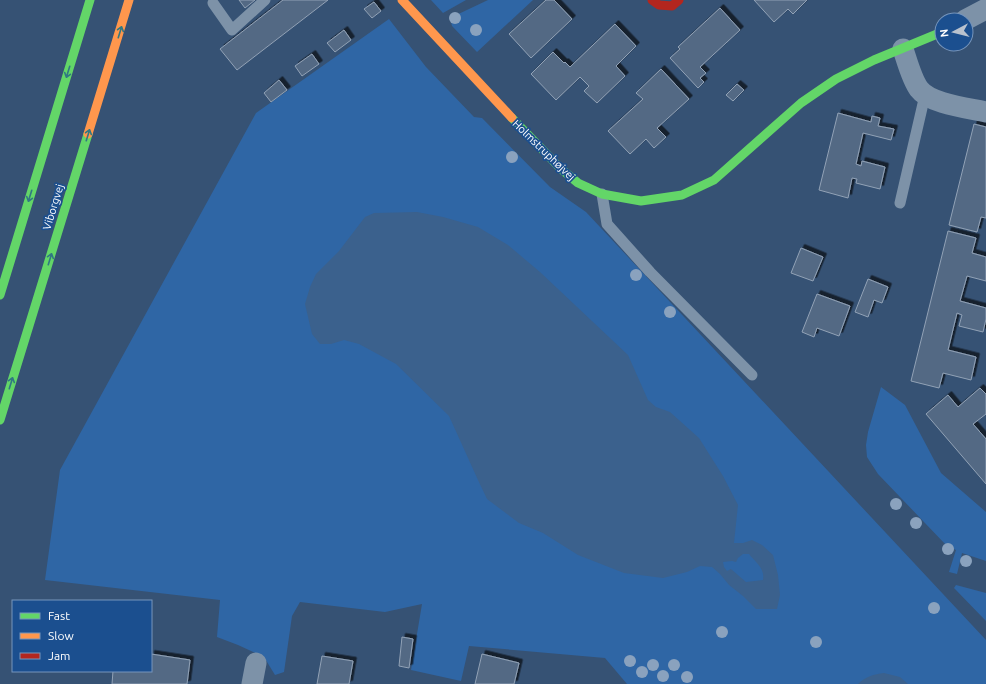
<svg xmlns="http://www.w3.org/2000/svg" width="986" height="684" viewBox="0 0 986 684" font-family="Ubuntu,sans-serif">
<style>
.green{fill:#2f66a5}
.water{fill:#3b618d;fill-rule:evenodd}
.building{fill:#526984;stroke:#92a2b6;filter:url(#shadow)}
.lines{fill:none;stroke-linecap:round;stroke-linejoin:round}
.lane{stroke:#7d92a8;stroke-width:11}
.street{stroke:#7d92a8;stroke-width:21}
.fast{stroke:#63d668;stroke-width:9}
.slow{stroke:#ff974d;stroke-width:9}
.jam{stroke:#b3261e;stroke-width:9}
.tree{fill:#8aa2be}
.oneway{stroke:#317883}
.labels{text-anchor:middle;dominant-baseline:central;stroke-width:3.5;stroke-linejoin:round;paint-order:stroke}
.street-label{font-size:11px;fill:#fff;stroke:#1b4f8f}
</style>
<defs>
<filter id="shadow"><feDropShadow dx="3.5" dy="-3.5" stdDeviation="0" flood-color="#0009"/></filter>
</defs>
<rect width="100%" height="100%" fill="#365274"/>
<!-- green -->
<path class="green" d="M431,0H466L443,13Z
M488,0H533L477,52L452,26L450,18Z
M389,19L426,67L474,117L482,118L550,187L586,212L986,640V684H627L605,658L469,646L461,681L411,670L422,604L385,612L300,602L292,616L284,672L275,675L264,657L238,645L217,637L220,600L45,580L60,470L256,113Z
M881,387L905,405L941,473L986,512V561L962,553L957,574L949,572L956,550L947,546L878,474L867,457L866,445L868,432Z
M956,585L986,593V621L954,588Z"/>
<!-- water -->
<path class="water" d="M417,212L443,217L478,227L508,245L540,272L628,355L648,400L656,407L670,412L699,438L723,476L738,505L734,543H743L752,540L762,545L773,555L778,575L780,595L777,609H756L743,596L729,585L720,574L712,567L700,566L687,572L663,578L624,573L578,555L543,533L519,523L487,499L478,480L449,416L396,364L359,344L344,340L331,344H320L312,334L305,304L310,287L316,274L339,251L365,217L374,213ZM743,554H749C756,563 765,568 763,580L746,582L731,569L727,571L724,567L723,562L732,561L736,562L738,558Z
M884,673L900,677L908,684H858C865,677 874,674 884,673Z"/>
<!-- building -->
<path class="building" d="M239,0H255L245,8Z
M283,0H328L237,70L220,49Z
M546,0H554L572,19L531,58L509,34Z
M754,0H807L793,14L788,9L774,22Z
M374,2L381,11L372,18L364,9Z
M720,8L740,30L700,67L706,73L700,78L704,82L698,88L670,58L680,49L678,47Z
M615,24L636,46L616,66L625,76L597,103L584,91L589,86L580,77L556,100L531,74L553,52L564,63L565,62L570,67Z
M344,30L351,40L335,52L327,43Z
M312,54L319,64L302,76L295,66Z
M661,69L689,99L657,128L666,137L654,148L646,139L630,154L608,131L643,99L636,93Z
M279,80L287,90L271,102L264,93Z
M737,84L744,90L733,101L726,95Z
M838,113L871,122L872,116L880,118L878,126L894,129L891,140L863,133L856,164L861,166L862,161L885,167L880,189L856,183L857,179L852,178L848,198L819,190Z
M974,124L986,127V218L981,217L977,232L949,225Z
M948,231L976,238L972,253L986,257V281L967,276L960,301L986,308V319L983,332L959,326L962,315L957,313L948,350L976,357L971,380L943,373L939,388L911,381Z
M801,248L823,257L813,281L791,273Z
M868,279L888,287L882,303L874,300L868,317L855,312Z
M817,294L850,306L839,336L817,328L814,337L802,332Z
M980,388L986,394V414L973,424L986,439V484L926,414L948,395L958,407Z
M402,637L413,639L409,668L399,666Z
M151,654L190,660L187,684H112L113,671H151Z
M482,654L519,663L514,684H475Z
M322,656L353,661L349,684H317Z"/>
<g class="lines">
<!-- lane -->
<path class="lane" d="M213,3L232,30L265,0
M602,194L607,224L650,272L752,375
M900,203L925,95"/>
<!-- street -->
<path class="street" d="M965,20L986,9
M903,49C907,61 912,80 919,89C930,104 968,108 986,112
M252,684L256,663"/>
<!-- fast -->
<path class="fast" d="M512,118L560,168L578,183L602,194L641,201L682,195L714,180L801,103L836,79L874,60L942,32
M0,295L90,0
M0,420L88,134"/>
<!-- slow -->
<path class="slow" d="M402,0L512,118
M88,134L129,0"/>
<!-- jam -->
<path class="jam" d="M652,0L659,5L672,6L679,0"/>
</g>
<!-- trees -->
<g class="tree">
<circle cx="455" cy="18" r="6"/>
<circle cx="476" cy="30" r="6"/>
<circle cx="512" cy="157" r="6"/>
<circle cx="636" cy="275" r="6"/>
<circle cx="670" cy="312" r="6"/>
<circle cx="896" cy="504" r="6"/>
<circle cx="916" cy="523" r="6"/>
<circle cx="948" cy="549" r="6"/>
<circle cx="966" cy="561" r="6"/>
<circle cx="934" cy="608" r="6"/>
<circle cx="722" cy="632" r="6"/>
<circle cx="816" cy="642" r="6"/>
<circle cx="630" cy="661" r="6"/>
<circle cx="653" cy="665" r="6"/>
<circle cx="674" cy="665" r="6"/>
<circle cx="642" cy="672" r="6"/>
<circle cx="663" cy="676" r="6"/>
<circle cx="687" cy="677" r="6"/>
</g>
<!-- one-way arrows -->
<defs><path id="oneway-shaft" d="M-6 0H5M1.5-3L5.5 0L1.5 3" fill="none" stroke-width="1.6" stroke-linecap="round" stroke-linejoin="round"/></defs>
<g class="oneway">
<use href="#oneway-shaft" transform="translate(120 32) rotate(-73)"/>
<use href="#oneway-shaft" transform="translate(68 72) rotate(107)"/>
<use href="#oneway-shaft" transform="translate(88 135) rotate(-73)"/>
<use href="#oneway-shaft" transform="translate(30 196) rotate(107)"/>
<use href="#oneway-shaft" transform="translate(50 259) rotate(-73)"/>
<use href="#oneway-shaft" transform="translate(11 383) rotate(-73)"/>
</g>
<g class="labels">
<!-- street labels -->
<g class="street-label">
<text transform="translate(544 150) rotate(44)">Holmstruphøjvej</text>
<text transform="translate(53 207) rotate(-73)">Viborgvej</text>
</g>
</g>
<!-- legend -->
<rect x="12" y="600" width="140" height="72" fill="#1b4f8f" stroke="#7695bc"/>
<rect x="20" y="613" width="20" height="6" fill="#63d668" stroke="#7695bc"/>
<text x="48" y="620" font-size="12" fill="#ffffff">Fast</text>
<rect x="20" y="633" width="20" height="6" fill="#ff974d" stroke="#7695bc"/>
<text x="48" y="640" font-size="12" fill="#ffffff">Slow</text>
<rect x="20" y="653" width="20" height="6" fill="#b3261e" stroke="#7695bc"/>
<text x="48" y="660" font-size="12" fill="#ffffff">Jam</text>
<!-- north arrow -->
<g transform="translate(954 32) rotate(263)"><circle r="19" fill="#1b4f8f" stroke="#7695bc"/>
<path d="M0-3L7 15L0 10L-7 15Z" fill="#b9c2ce"/>
<text y="-6" font-size="11" font-weight="bold" text-anchor="middle" fill="#ffffff">N</text>
</g>
</svg>
